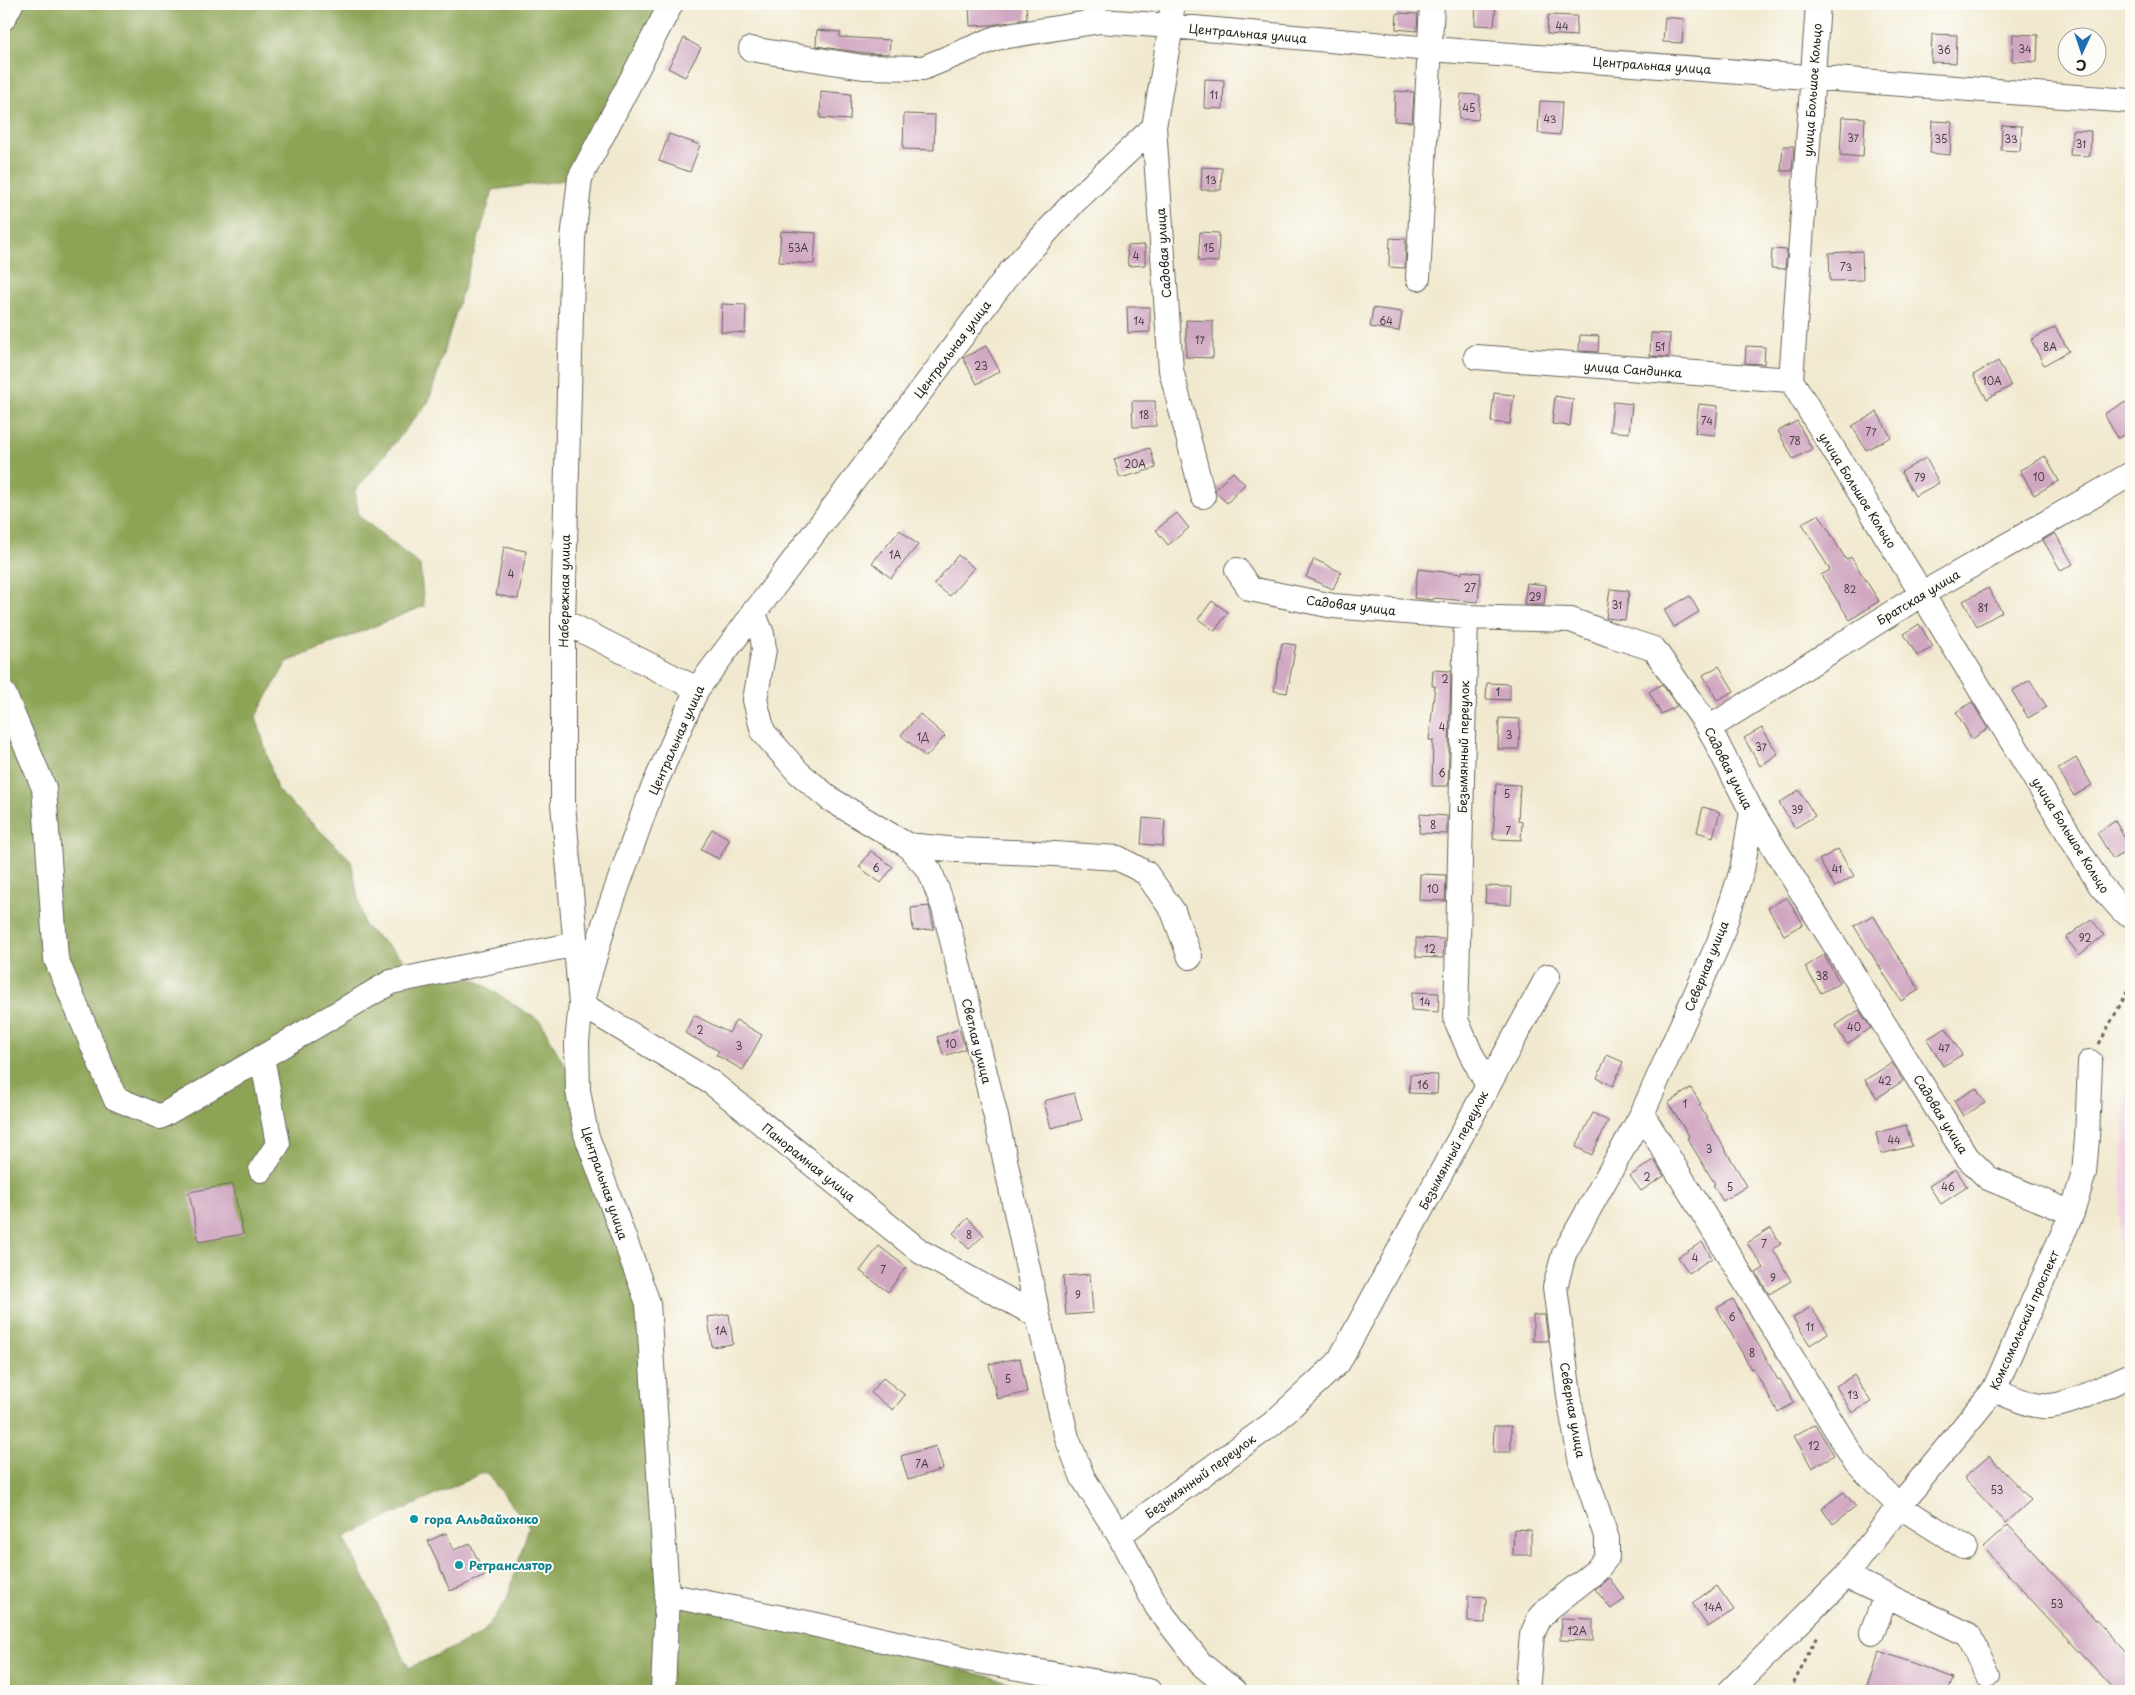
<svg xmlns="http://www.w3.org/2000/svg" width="2135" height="1695" viewBox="0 0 2135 1695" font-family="'Playpen Sans',sans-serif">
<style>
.built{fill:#f1d0e3}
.forest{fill:#8da456;stroke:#546039;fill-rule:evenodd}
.building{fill:#d0a7c1}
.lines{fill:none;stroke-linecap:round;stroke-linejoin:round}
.minor-casing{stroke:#67645b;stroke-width:26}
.path{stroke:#67645b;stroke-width:3;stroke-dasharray:4 4;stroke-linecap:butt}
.minor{stroke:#fff;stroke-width:24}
.culture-dot{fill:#0f9aa8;stroke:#fdfcf7;stroke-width:2}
.labels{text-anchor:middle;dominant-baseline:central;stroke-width:4;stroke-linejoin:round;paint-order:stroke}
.number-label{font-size:10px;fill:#493f45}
.street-label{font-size:12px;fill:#1c1c1c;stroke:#fdfcf7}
.culture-label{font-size:12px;font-weight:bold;fill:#0d838f;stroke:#fdfcf7;text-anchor:start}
</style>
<rect width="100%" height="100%" fill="#fdfcf7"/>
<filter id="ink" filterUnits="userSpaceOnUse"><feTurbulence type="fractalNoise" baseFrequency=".02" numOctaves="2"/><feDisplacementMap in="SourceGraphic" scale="10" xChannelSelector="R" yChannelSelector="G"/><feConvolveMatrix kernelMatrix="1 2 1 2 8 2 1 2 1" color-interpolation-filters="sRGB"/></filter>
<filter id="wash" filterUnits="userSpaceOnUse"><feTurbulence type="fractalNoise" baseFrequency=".0096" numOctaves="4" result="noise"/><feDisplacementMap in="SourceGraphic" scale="20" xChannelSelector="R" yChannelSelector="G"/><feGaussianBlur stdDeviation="1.12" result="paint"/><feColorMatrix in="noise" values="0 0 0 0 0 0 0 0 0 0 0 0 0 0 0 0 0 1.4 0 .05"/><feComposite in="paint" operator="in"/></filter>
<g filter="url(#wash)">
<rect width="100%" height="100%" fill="#f1e9cf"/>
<!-- built -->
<path class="built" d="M2131,1008V1257L2118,1256Z"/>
<!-- forest -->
<path class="forest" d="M4,4H671L580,178L493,190L429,401L355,491L359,516L420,565L424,606L287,662L256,716L277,790L351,860L364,926L423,975L476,980L541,1022L578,1091L648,1303L667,1595L1045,1691H4ZM485,1472L529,1526L507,1599L482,1634L409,1668L344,1537Z"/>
<g id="blocks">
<!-- building -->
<path class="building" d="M969,4H1026L1027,19L991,25L970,26Z
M1476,4H1496L1494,26L1475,25Z
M1397,13L1418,14L1417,31L1396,29Z
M1548,15L1577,16L1576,36L1547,34Z
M1665,17L1684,19L1682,43L1663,42Z
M817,30L840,32V37L890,40L889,54L864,53L816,46Z
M1932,34L1957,35L1956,63L1931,62Z
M2013,34L2038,35L2037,62L2012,61Z
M684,38L701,48L685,77L668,68Z
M1205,79L1224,80L1223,109L1204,108Z
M821,91L851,94L850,120L820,118Z
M1395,91L1414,92L1412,122L1394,121Z
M1461,94L1480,95L1478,120L1459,119Z
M1540,101L1562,102L1560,135L1538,133Z
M904,114L935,115L934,150L903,149Z
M1842,117L1865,118L1863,157L1840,155Z
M1932,121L1952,122L1950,155L1930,153Z
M2002,125L2022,126L2020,151L2001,150Z
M2072,130L2091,131L2090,156L2070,155Z
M669,134L700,145L690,172L659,161Z
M1783,146H1794L1792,171H1781Z
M1202,167L1222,168L1221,190H1201Z
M781,231L816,233L814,264L779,262Z
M1200,232L1219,233L1218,262L1198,261Z
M1390,238L1406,239L1405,268L1389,267Z
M1145,245V265L1128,266L1127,246Z
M1772,249L1787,250L1785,269L1771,268Z
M1862,251L1863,280L1830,281L1829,253Z
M722,304L746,305L745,333L721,332Z
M1127,307H1150V332L1128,333Z
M1373,308L1402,312L1399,331L1370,327Z
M1186,320L1213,321V358L1186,357Z
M2055,327L2069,351L2044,365L2031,340Z
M1651,333L1670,334L1669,357L1650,356Z
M1580,335L1599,336L1598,352L1579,351Z
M986,346L1000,371L977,384L963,358Z
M1746,346L1765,347L1764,364L1745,363Z
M1998,361L2011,386L1987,399L1973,375Z
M1494,393L1514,395L1510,424L1491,422Z
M1555,396L1573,399L1570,426L1552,424Z
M2131,399V431L2118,438L2104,414Z
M1132,401H1155L1156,426L1133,427Z
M1613,402L1632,404L1629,433L1610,431Z
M1699,404L1718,406L1715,435L1695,433Z
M1877,412L1891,437L1866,450L1852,426Z
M1797,421L1812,449L1793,459L1778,431Z
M1150,448L1156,468L1120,478L1114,459Z
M2045,456L2059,481L2034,495L2020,470Z
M1926,458L1939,483L1915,496L1901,472Z
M1233,472L1245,484L1227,503L1216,493L1215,489Z
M1177,513L1189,528L1168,545L1156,530Z
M1819,514L1846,560L1851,557L1879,601L1850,620L1821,575L1830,570L1802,523Z
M900,530L918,545L891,578L872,563Z
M2055,533L2073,564L2061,571L2043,540Z
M504,547L526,551L518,599L496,595Z
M958,555L974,568L950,596L934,584Z
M1314,559L1341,572L1333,589L1306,577Z
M1418,569L1462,574V571L1481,573L1478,602L1434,598L1433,600L1414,598Z
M1527,583L1546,585L1544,605H1524Z
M1988,588L2002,612L1977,626L1963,601Z
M1610,589L1629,591L1625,620L1606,618Z
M1690,596L1699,612L1674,627L1664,610Z
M1212,601L1228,612L1215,631L1198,619Z
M1919,624L1933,647L1917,656L1904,634Z
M1282,643L1296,645L1287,693L1274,691Z
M1719,666L1734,691L1717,700L1703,675Z
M1433,670L1451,671L1448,786H1432L1433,740H1429L1435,686H1432Z
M2030,680L2047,707L2028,718L2012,691Z
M1487,683L1510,684V700L1486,699Z
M1662,684L1677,706L1661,714L1649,692Z
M1972,702L1988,729L1972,739L1956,712Z
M920,714L945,736L926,757L901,735Z
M1499,718L1520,719L1519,749H1498Z
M1762,728L1778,754L1760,766L1744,738Z
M2076,758L2092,785L2074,796L2058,769Z
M1496,784L1520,785L1518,821L1522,822L1521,840L1493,839Z
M1799,790L1815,816L1795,828L1779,803Z
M1703,807L1720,812L1713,837L1697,832Z
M1420,814L1447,816V834L1419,833Z
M1143,818L1165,820L1163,846L1141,844Z
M2115,821L2131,849L2113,859L2097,833Z
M712,829L730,839L719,859L701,850Z
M1838,849L1854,876L1835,887L1819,860Z
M871,851L893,867L881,883L859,867Z
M1420,874L1446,875L1445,901L1419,900Z
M1486,886L1512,887L1511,905L1485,903Z
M1787,897L1803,924L1784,935L1768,908Z
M929,906L934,929L913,931L911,908Z
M1873,915L1919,990L1901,1001L1854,926Z
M2091,919L2104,935L2079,955L2066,938Z
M1416,938L1444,939L1443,958L1416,957Z
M1824,955L1840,983L1821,993L1805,967Z
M1412,992L1439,993L1438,1012L1411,1010Z
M1859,1010L1871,1028L1847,1044L1835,1026Z
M694,1015L729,1033L736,1020L762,1035L743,1070L716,1055L719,1051L685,1033Z
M1946,1028L1962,1055L1943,1066L1927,1039Z
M959,1029L965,1049L944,1056L937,1037Z
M1607,1055L1623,1062L1613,1086L1597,1078Z
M1892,1063L1903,1081L1877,1098L1865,1080Z
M1410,1074L1438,1075L1437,1094L1409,1093Z
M1691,1088L1701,1104L1699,1105L1747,1186L1723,1201L1713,1185L1715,1184L1687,1138L1689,1136L1668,1103Z
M1976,1088L1985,1103L1963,1116L1954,1101Z
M1074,1093L1082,1120L1051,1128L1044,1101Z
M1593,1113L1608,1121L1592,1155L1576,1147Z
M1906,1125L1912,1146L1881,1154L1876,1133Z
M1654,1160L1664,1176L1641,1191L1630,1176Z
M1956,1169L1967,1187L1941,1204L1929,1186Z
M233,1184L243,1234L199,1242L189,1192Z
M968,1218L984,1235L969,1249L953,1233Z
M1771,1228L1781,1244L1773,1249L1791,1281L1769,1294L1756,1273L1764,1268L1747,1243Z
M1702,1242L1712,1258L1689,1273L1678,1257Z
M879,1246L906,1267L888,1292L860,1271Z
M1090,1274L1093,1313L1066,1315L1063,1276Z
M1733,1299L1778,1380L1780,1379L1794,1403L1778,1412L1753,1368L1751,1369L1717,1308Z
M1811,1307L1828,1333L1810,1345L1793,1318Z
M729,1314L733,1344L712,1347L708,1317Z
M1533,1315H1545L1548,1341H1533Z
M1020,1358L1027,1392L997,1399L989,1364Z
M1854,1375L1871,1402L1852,1413L1836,1386Z
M883,1378L905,1395L893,1410L871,1393Z
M1815,1424L1834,1455L1812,1468L1794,1436Z
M1494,1426H1511V1452H1493Z
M936,1446L943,1469L908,1480L901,1456Z
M1989,1456L2031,1500L2006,1523L1964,1478Z
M1844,1492L1856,1507L1833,1524L1822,1508Z
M2008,1525L2131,1658V1691H2116L1983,1548Z
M1514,1529L1531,1530V1555H1513Z
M446,1533L454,1550L470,1543L485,1576L450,1591L428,1541Z
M1609,1578L1625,1599L1611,1609L1595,1589Z
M1717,1586L1734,1610L1708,1627L1692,1603Z
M1468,1596L1486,1597L1485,1623L1468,1622Z
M1561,1618L1593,1619V1641L1560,1640Z
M1880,1651L1953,1678L1948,1691H1865Z"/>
</g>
</g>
<g filter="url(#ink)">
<use href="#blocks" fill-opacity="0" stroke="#67645b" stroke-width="1"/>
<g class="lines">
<!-- minor casing -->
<g class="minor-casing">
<path id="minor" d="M671,4L580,178L573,239L563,621V804L581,1004L712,1083L921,1252L1038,1316
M1818,4L1791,380L2100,885L2122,910L2131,915
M4,18L11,4
M751,49L863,67L923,68L996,38L1100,21L1171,26L1172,4
M1418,278L1432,4
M1476,357L1791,380
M1203,496L1171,370L1154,127L1171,26L1430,49L2131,101
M1237,570L1250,589L1333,606L1466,617L1571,620L1611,635L1654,649L1709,728L1752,812L1967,1157L1988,1178L2072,1213
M753,612L762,634L764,649L755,700L763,732L798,772L830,799L907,845L930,871L944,908L996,1117L1038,1316L1067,1438L1083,1478L1119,1535L1157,1607L1201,1664L1234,1691
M563,621L697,689
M4,694L44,788L56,959L115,1098L160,1117L391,982L576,944
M1709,728L1922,594L2131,474
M907,845L958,850L1038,853L1118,858L1146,873L1173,911L1190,957
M1488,1086L1548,976
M1642,1114L1856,1462L1899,1506L1964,1547
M261,1170L278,1144L262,1057
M1994,1390C2011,1396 2032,1408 2050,1406C2076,1403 2107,1385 2131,1375
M1119,1535L1272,1424L1338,1363L1488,1086L1470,1052L1456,1020L1466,617
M1846,1576L1969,1635L1987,1675
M667,1595L812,1624L967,1659L1149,1691
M1872,1633L1886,1595
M663,1691L667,1595L648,1303L586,1134L578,1091L577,1042L581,1004L605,921L650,795L697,689L1011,271L1075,201L1154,127
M1527,1691L1532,1635L1539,1619L1549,1608L1596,1571L1607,1557V1539L1580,1458L1570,1403L1555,1287L1564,1254L1642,1114L1719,942L1742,870L1752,812
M1730,1691L1846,1576L1899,1506L1994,1390L2072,1213L2084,1173L2087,1138L2090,1062"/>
</g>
<!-- path -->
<path class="path" d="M2099,1044L2131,985
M1790,1691L1817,1636"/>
<!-- minor -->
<use href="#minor" class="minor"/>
</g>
</g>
<!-- markers -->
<g class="culture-dot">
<circle cx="414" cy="1519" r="5"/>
<circle cx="459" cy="1565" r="5"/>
</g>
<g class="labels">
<!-- number labels -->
<g class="number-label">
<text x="1562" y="25">44</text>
<text x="2025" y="48">34</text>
<text x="1944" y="49">36</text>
<text x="1214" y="94">11</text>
<text x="1469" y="107">45</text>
<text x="1550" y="118">43</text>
<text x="1853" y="137">37</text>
<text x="1941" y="138">35</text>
<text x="2011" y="138">33</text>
<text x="2081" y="143">31</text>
<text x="1211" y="179">13</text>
<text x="798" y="247">53А</text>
<text x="1209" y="247">15</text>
<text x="1136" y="255">4</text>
<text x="1846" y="266">73</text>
<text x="1139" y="320">14</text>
<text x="1386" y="320">64</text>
<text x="1200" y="339">17</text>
<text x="1660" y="346">51</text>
<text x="2050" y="346">8А</text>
<text x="981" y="365">23</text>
<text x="1992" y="380">10А</text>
<text x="1144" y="414">18</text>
<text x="1707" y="420">74</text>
<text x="1871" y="431">77</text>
<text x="1795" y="440">78</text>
<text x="1135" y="463">20А</text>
<text x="2039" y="476">10</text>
<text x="1920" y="477">79</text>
<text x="895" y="554">1А</text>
<text x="511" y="573">4</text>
<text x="1470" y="587">27</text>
<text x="1850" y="588">82</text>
<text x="1535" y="596">29</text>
<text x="1617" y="604">31</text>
<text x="1983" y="607">81</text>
<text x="1445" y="678">2</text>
<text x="1498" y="691">1</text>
<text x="1442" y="726">4</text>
<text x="1509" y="734">3</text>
<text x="923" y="736">1Д</text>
<text x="1761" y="746">37</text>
<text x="1442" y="772">6</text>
<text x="1507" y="793">5</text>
<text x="1797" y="809">39</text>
<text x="1433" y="824">8</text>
<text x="1508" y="830">7</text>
<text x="876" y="867">6</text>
<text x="1837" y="868">41</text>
<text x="1433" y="888">10</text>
<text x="2085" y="937">92</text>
<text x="1430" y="948">12</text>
<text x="1822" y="975">38</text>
<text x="1425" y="1001">14</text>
<text x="1854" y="1026">40</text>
<text x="700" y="1029">2</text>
<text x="951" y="1043">10</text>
<text x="739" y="1045">3</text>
<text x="1944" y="1047">47</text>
<text x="1885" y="1080">42</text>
<text x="1423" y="1084">16</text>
<text x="1685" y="1103">1</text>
<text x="1894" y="1139">44</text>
<text x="1709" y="1148">3</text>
<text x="1647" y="1176">2</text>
<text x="1730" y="1186">5</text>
<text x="1948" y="1186">46</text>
<text x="969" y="1234">8</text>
<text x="1764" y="1243">7</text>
<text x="1695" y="1257">4</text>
<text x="883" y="1269">7</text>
<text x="1773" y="1277">9</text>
<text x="1078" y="1294">9</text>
<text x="1732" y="1316">6</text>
<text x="1810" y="1326">11</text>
<text x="721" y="1330">1А</text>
<text x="1752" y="1352">8</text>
<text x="1008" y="1378">5</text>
<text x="1853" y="1394">13</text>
<text x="1814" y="1445">12</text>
<text x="922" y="1463">7А</text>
<text x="1997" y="1489">53</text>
<text x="2057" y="1603">53</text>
<text x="1713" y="1606">14А</text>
<text x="1577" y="1630">12А</text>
</g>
<!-- street labels -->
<g class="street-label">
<text transform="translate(1248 33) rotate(5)">Центральная улица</text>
<text transform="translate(1652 65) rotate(4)">Центральная улица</text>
<text transform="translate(1812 90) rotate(-86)">улица Большое Кольцо</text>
<text transform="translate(1163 253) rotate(-94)">Садовая улица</text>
<text transform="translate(952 349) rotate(-53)">Центральная улица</text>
<text transform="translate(1633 369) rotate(4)">улица Сандинка</text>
<text transform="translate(1858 490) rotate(58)">улица Большое Кольцо</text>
<text transform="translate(564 591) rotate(-89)">Набережная улица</text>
<text transform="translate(1918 597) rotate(-31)">Братская улица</text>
<text transform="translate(1351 605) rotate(7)">Садовая улица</text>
<text transform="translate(676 740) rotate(-66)">Центральная улица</text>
<text transform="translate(1463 747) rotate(-89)">Безымянный переулок</text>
<text transform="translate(1729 768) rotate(63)">Садовая улица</text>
<text transform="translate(2071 835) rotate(58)">улица Большое Кольцо</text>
<text transform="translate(1706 966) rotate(-68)">Северная улица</text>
<text transform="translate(977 1041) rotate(76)">Светлая улица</text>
<text transform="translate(1941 1114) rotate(58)">Садовая улица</text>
<text transform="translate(1453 1150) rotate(-62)">Безымянный переулок</text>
<text transform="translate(809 1162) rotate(39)">Панорамная улица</text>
<text transform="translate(605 1183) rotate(71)">Центральная улица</text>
<text transform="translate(2024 1320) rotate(-66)">Комсомольский проспект</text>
<text transform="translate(1573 1410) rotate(80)">Северная улица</text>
<text transform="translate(1200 1476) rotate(-36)">Безымянный переулок</text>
</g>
<!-- culture labels -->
<g class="culture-label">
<text x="424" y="1519">гора Альдайхонко</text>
<text x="469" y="1565">Ретранслятор</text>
</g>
</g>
<!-- margin -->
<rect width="2135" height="1695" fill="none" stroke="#fdfcf7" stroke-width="20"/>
<!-- north arrow -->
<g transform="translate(2082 52) rotate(183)"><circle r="24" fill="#fdfcf7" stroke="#a3a29f"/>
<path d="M0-4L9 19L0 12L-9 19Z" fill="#1f6fb2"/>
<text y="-8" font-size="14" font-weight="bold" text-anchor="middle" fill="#1c1c1c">С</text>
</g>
</svg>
